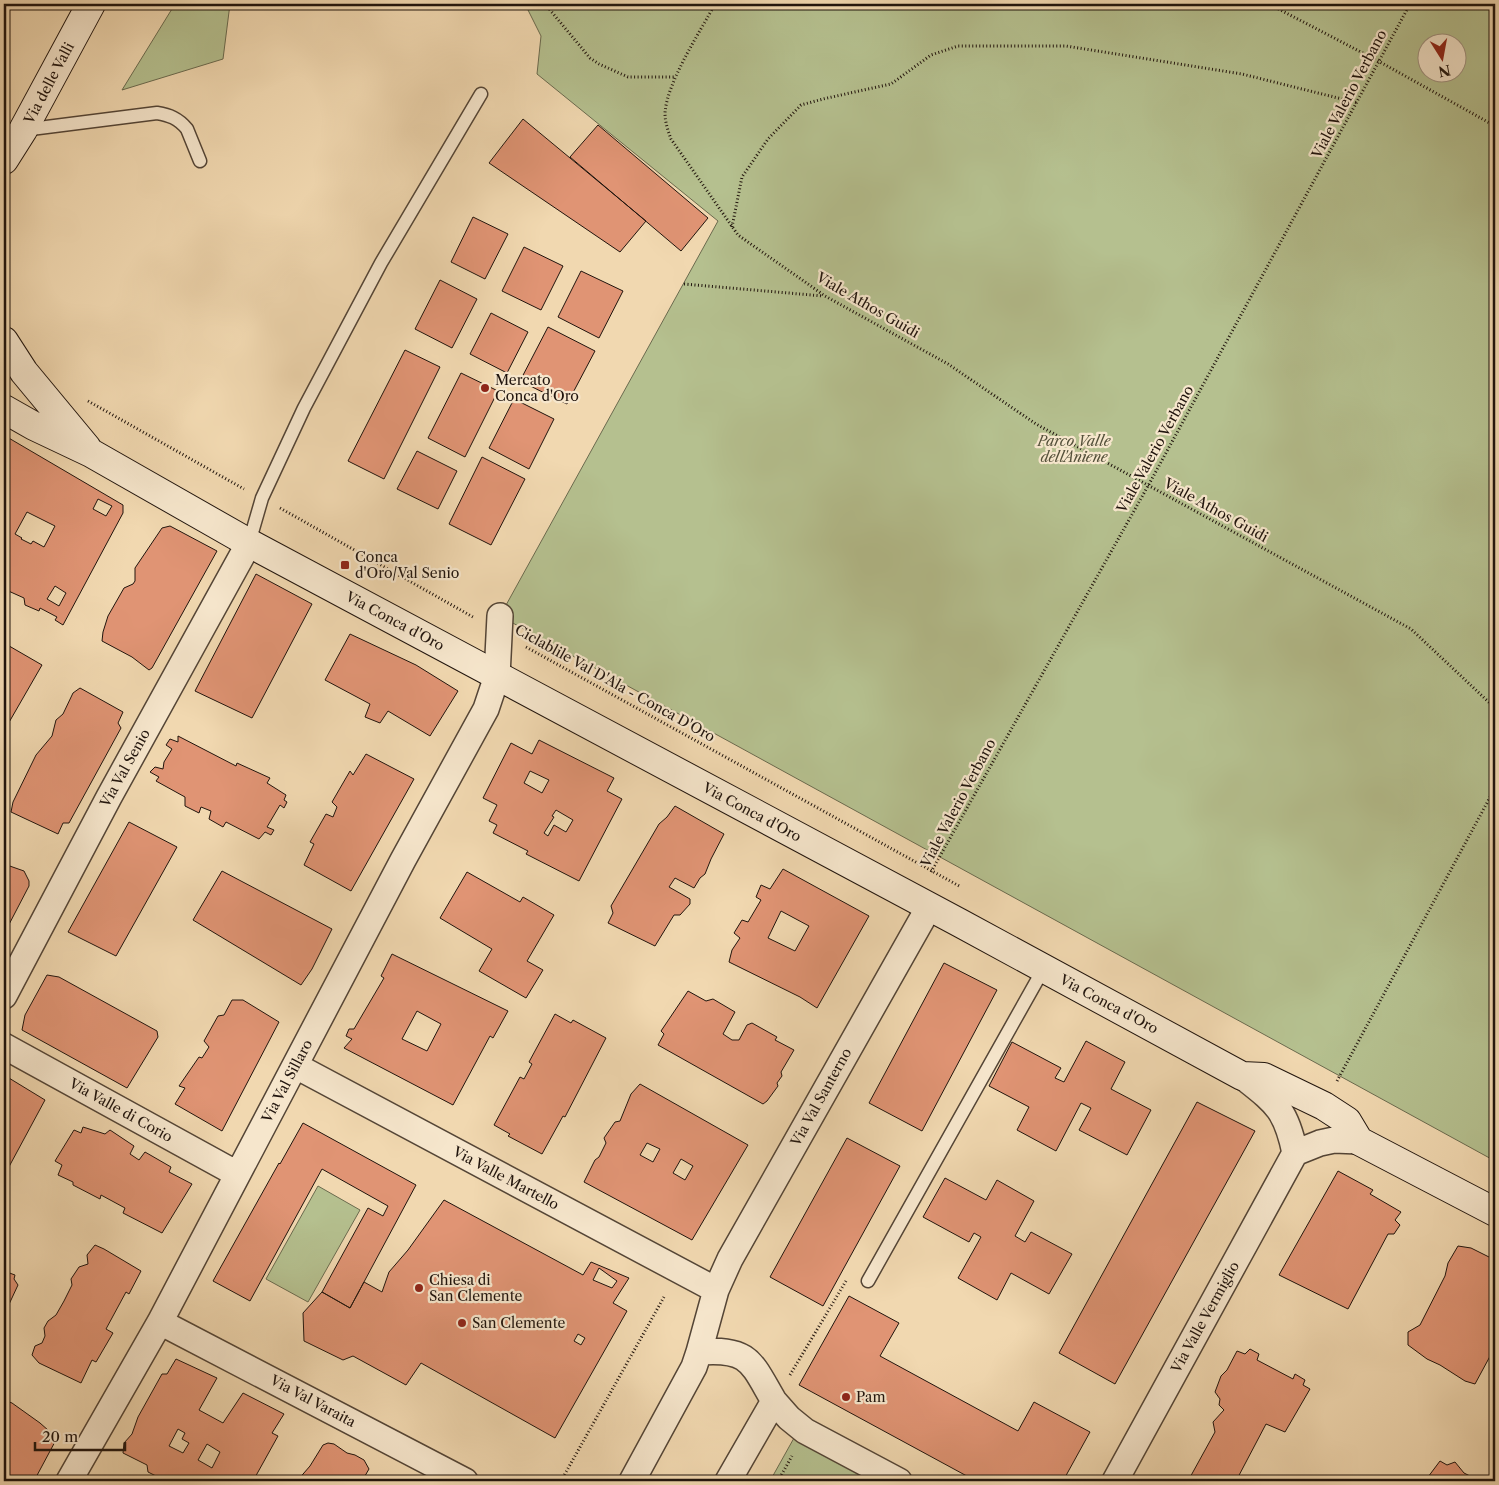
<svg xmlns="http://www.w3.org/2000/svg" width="1499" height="1485" viewBox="0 0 1499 1485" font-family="'Libre Caslon Text',serif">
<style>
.green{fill:#b5c08f;stroke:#6a6a4e;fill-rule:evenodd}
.building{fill:#e09474;stroke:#20140d;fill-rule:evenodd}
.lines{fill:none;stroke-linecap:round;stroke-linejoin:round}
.lane-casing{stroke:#544536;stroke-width:15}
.street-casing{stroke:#544536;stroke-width:28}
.secondary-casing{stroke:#20140d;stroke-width:30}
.path{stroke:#20140d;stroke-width:3;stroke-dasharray:1 2.5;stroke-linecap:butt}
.lane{stroke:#f6e6cc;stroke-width:12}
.street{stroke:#f6e6cc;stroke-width:25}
.secondary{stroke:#f6e6cc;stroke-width:28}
.poi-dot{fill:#8f2418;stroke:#f6e6cc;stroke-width:2}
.labels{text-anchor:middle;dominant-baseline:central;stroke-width:4.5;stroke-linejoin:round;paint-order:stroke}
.street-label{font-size:14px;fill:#20140d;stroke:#f6e6cc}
.poi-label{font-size:14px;fill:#20140d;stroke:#f6e6cc;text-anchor:start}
.park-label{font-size:14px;font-style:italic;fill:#54503a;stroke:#f6e6cc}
</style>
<rect width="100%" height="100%" fill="#f1d8b0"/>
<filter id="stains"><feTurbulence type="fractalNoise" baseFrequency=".004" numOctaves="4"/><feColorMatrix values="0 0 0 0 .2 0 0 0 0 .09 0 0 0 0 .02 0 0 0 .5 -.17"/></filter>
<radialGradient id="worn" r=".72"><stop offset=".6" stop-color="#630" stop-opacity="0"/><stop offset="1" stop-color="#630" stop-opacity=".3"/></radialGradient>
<!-- green -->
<path class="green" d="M175,4H230L223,59L122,90Z
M525,4H1495V1161L500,616L718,221L537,74L541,36ZM1426,42H1456V72H1426Z
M318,1186L360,1210L308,1302L266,1279Z
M794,1438L873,1481H770Z"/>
<!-- building -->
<path class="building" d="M523,119L646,221L620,252L489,163Z
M598,125L708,218L681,251L570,157Z
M473,217L508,234L485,279L451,262Z
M524,247L563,266L541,310L502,291Z
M581,271L623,291L599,338L558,317Z
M440,280L477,299L452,348L415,329Z
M491,313L528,332L507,373L470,354Z
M548,327L595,351L567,404L520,381Z
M405,350L440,367L384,479L348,461Z
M461,373L498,391L465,457L428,438Z
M514,399L554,419L529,469L489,448Z
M7,437L123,505V513L63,625L55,620L57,617L40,608L39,611L25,605L24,598L4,589V442ZM98,499L112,506L106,516L93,509ZM27,512L55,526L44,547L33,541L31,544L21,539L22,538L15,534ZM55,586L66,593L59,606L47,599Z
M417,451L457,471L438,509L397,489Z
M482,457L525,479L491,545L449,524Z
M170,526L217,551L152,668L149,670L132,657L102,641L103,632L108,616L124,588L133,584L135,581V568L162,528Z
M256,574L312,604L252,718L195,691Z
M350,634L416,665L458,691L430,736L388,711L380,723L365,717L370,704L325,680Z
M4,643L42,665L4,731Z
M80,688L123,712L118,723L121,728L69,823H63L58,834L11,812L13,802L36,755L52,736L56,720L63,714L73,693Z
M178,736L236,766L237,763L270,778L267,783L286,795L284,800L287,802L284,808L280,805L267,827L274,830L271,835L265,832L259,839L226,822L223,827L209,819L211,811L201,807L199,813L185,806V797L156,781L159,777L150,772L155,767L163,769L164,762L172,749L166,745L170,739L178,742Z
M539,740L614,778L607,791L622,799L579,881L526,854L528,851L493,833L497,825L489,821L497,805L483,798L511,743L532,754ZM530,771L549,780L542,793L524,783ZM556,810L573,820L566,832L554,825L548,836L544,833L554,817L552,816Z
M366,754L414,779L351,891L304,865L314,844L310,842L326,814L333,817L337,807L332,802L350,771L353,775Z
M675,806L724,834L711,859L705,874L700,878L694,888L675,878L669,887L690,899V904L680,915H674L655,946L608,923L613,913L611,906L659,824L667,817Z
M129,822L177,847L116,956L68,932Z
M4,864L24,871L29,881V886L4,934Z
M783,869L869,916L817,1008L800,997L729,962L732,950L740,938L734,933L742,920L748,922L761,900L756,897L761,885L770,889ZM781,911L809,926L795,951L768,938Z
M222,871L332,929L312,969L301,985L193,920Z
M467,872L520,902L523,897L554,915L527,961L543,970L526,998L479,971L492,949L440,918Z
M392,954L508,1011L493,1038L490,1036L453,1105L344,1048L352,1039L346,1036L349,1029H354L384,978L381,976ZM417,1011L441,1024L427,1051L402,1039Z
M944,963L997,990L922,1131L869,1103Z
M47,975L59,977L157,1031L158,1037L127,1088L22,1030L25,1015Z
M688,991L706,1001L713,999L735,1012L723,1034L732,1040H739L747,1025L752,1023L777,1037L775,1040L794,1050L781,1072L782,1076L777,1083L778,1086L767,1101L763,1104L658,1045L664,1034L661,1031Z
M232,1000H243L279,1022L222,1131L175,1104L185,1088L179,1086L199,1057L202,1058L209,1047L204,1041L218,1016L224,1015Z
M555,1014L571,1023L573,1020L606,1038L565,1117L563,1116L542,1154L508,1136L510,1134L494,1125L520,1077L524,1079L532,1064L529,1062Z
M1086,1041L1125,1062L1111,1089L1151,1110L1127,1155L1079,1130L1091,1108L1081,1103L1056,1151L1017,1130L1029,1107L989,1086L1012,1042L1061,1068L1055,1078L1064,1082Z
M4,1075L45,1100L4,1176Z
M640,1084L748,1145L692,1240L584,1182L595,1160L599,1157L606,1143L604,1138L615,1122L620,1121L631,1094ZM647,1143L660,1149L653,1162L640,1155ZM681,1159L693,1166L685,1180L673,1173Z
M1197,1102L1255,1131L1115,1384L1059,1353Z
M303,1123L416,1185L350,1308L322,1292L368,1208L383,1216L388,1206L322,1169L250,1301L213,1281L279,1163L280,1164Z
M83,1127L105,1134L110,1130L134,1146L130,1154L139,1160L145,1152L171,1167L169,1172L192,1184L162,1233L123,1213L125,1208L101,1195L100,1199L73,1185V1182L58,1175L62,1165L55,1161L74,1130L81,1133Z
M847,1138L900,1166L823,1306L770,1277Z
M1338,1171L1373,1190L1370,1194L1401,1212L1395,1220L1400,1225L1394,1234H1388L1348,1309L1279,1275Z
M945,1178L986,1200L997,1180L1034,1201L1015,1236L1025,1242L1031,1232L1072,1254L1049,1294L1011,1273L997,1300L958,1278L981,1237L974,1233L969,1242L923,1217Z
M444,1200L583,1275L591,1262L629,1278L613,1303L627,1311L555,1438L421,1363L406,1385L353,1356L343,1360L304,1341L303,1313L322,1292L350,1308L364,1282L382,1292L389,1272L408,1250ZM599,1268L617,1281L612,1288L593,1280ZM578,1334L585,1338L581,1345L574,1341Z
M95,1245L104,1249L141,1271L129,1294L126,1292L106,1329L113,1333L96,1362L92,1360L81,1383L39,1363L32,1355L35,1346L42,1343L45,1336L44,1328L48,1321L56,1315L64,1301L72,1285L71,1279L79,1267L88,1264L87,1255Z
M1458,1246L1471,1248L1495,1260V1347L1475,1384L1465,1381L1440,1365L1427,1359L1408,1345V1332L1420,1325L1445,1276L1448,1263Z
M4,1271L15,1275L14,1279L18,1285L4,1315Z
M849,1296L899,1323L880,1356L1018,1431L1034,1402L1090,1432L1063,1481H976L799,1385Z
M1250,1349L1259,1354L1257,1360L1293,1379L1295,1374L1305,1380L1303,1385L1310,1389L1285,1432L1266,1424L1236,1481H1188L1215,1432L1213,1422L1224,1410L1219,1405L1220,1399L1215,1392L1221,1376L1227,1370L1237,1351L1245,1354Z
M176,1359L217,1378L199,1410L223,1423L243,1393L284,1414L272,1433L278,1436L253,1481H166L148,1472L147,1465L123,1453L124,1443L132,1434L138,1417L162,1374H167ZM178,1429L185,1433L182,1439L189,1443L183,1453L169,1446ZM207,1444L220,1452L212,1468L198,1460Z
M4,1400L12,1403L40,1423L57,1438L34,1481H4Z
M328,1443L334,1444L347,1453L355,1455L364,1460L369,1469L362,1481H297L310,1466L323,1445Z
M1440,1461L1447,1465L1455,1462L1464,1473L1480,1481H1425Z"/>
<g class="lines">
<!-- lane casing -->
<g class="lane-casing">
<path id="lane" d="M23,130L157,113C169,115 178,118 187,129L200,161
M249,543L262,498L304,408L381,263L481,94
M868,1281L1044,968"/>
</g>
<!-- street casing -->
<g class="street-casing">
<path id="street" d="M4,996L109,797L249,543
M4,1046L237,1174
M296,1066L716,1290
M1242,1076C1276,1103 1286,1109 1295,1153
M160,1322L465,1481
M699,1352C750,1348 751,1362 774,1401L728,1481
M774,1401L789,1418L805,1431L899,1481
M69,1481L160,1322L403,860L486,709L497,676L500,616
M632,1481L694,1367L699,1352L716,1290L730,1259L929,907
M1115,1481L1295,1153L1320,1143L1334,1140L1359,1141"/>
</g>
<!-- secondary casing -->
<g class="secondary-casing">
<path id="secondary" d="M4,160L23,130L91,4
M4,341L24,372L87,448
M4,409L34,426L91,453L249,543L960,923L1242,1076L1264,1077L1324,1106L1347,1121L1359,1141L1495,1212"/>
</g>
<!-- path -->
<path class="path" d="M545,4L590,58L599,64L628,77H676
M715,4C700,32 667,82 665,113C665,122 668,131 671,139L738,235L825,296L948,364L1036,424L1411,629L1495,708
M1269,4L1380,62L1495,126
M732,227L742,177L768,139L801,105L823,99L891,84L931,55L958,46H1066L1242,74L1358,103
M684,284L823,296
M88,401L244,489
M280,508L473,617
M526,647L961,887
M931,872L1148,486L1410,4
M1337,1081L1495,788
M790,1375L846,1281
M561,1481L664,1297
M778,1481L792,1456"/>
<!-- lane -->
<use href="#lane" class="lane"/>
<!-- street -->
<use href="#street" class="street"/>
<!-- secondary -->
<use href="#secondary" class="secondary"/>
</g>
<!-- markers -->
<g class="poi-dot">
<circle cx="485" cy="388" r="5"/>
<rect x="340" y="560" width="10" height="10" rx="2.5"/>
<circle cx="419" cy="1288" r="5"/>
<circle cx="462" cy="1323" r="5"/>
<circle cx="846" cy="1397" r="5"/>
</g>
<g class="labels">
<!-- street labels -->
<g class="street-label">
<text transform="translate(49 83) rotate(-62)">Via delle Valli</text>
<text transform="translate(1349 94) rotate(-62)">Viale Valerio Verbano</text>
<text transform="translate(868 305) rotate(30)">Viale Athos Guidi</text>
<text transform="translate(1155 449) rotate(-61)">Viale Valerio Verbano</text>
<text transform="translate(1216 510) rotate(29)">Viale Athos Guidi</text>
<text transform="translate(395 621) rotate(28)">Via Conca d'Oro</text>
<text transform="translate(615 683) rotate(29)">Ciclablile Val D'Ala - Conca D'Oro</text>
<text transform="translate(125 768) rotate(-61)">Via Val Senio</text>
<text transform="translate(958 803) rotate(-62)">Viale Valerio Verbano</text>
<text transform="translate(752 812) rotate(28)">Via Conca d'Oro</text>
<text transform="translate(1109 1004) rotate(28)">Via Conca d'Oro</text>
<text transform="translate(287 1081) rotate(-62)">Via Val Sillaro</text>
<text transform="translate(821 1097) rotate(-61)">Via Val Santerno</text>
<text transform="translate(121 1110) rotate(29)">Via Valle di Corio</text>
<text transform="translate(506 1178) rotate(28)">Via Valle Martello</text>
<text transform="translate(1205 1317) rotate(-61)">Via Valle Vermiglio</text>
<text transform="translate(313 1401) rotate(28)">Via Val Varaita</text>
</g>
<!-- poi labels -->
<g class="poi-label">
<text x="495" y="380">Mercato<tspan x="495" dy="16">Conca d'Oro</tspan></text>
<text x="355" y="557">Conca<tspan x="355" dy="16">d'Oro/Val Senio</tspan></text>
<text x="429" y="1280">Chiesa di<tspan x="429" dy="16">San Clemente</tspan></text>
<text x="472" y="1323">San Clemente</text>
<text x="856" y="1397">Pam</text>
</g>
<!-- park labels -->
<g class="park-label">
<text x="1074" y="441">Parco Valle<tspan x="1074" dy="16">dell'Aniene</tspan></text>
</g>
</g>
<!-- margin -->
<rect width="1499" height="1485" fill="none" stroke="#f1d8b0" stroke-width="20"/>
<rect x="5" y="5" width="1489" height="1475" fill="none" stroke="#20140d" stroke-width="2.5"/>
<rect x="10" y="10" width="1479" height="1465" fill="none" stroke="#20140d"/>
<!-- north arrow -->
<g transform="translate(1442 58) rotate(169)"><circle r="24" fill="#f6e6cc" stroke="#a09280"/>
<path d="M0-4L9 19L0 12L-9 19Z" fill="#8f2418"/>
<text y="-8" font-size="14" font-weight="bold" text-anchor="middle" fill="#20140d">N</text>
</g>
<!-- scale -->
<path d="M35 1442v8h90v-8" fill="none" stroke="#20140d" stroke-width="2.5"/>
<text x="42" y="1442" font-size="15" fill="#20140d" stroke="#f6e6cc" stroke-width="4" paint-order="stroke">20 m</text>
<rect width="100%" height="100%" filter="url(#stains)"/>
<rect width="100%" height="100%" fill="url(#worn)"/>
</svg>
